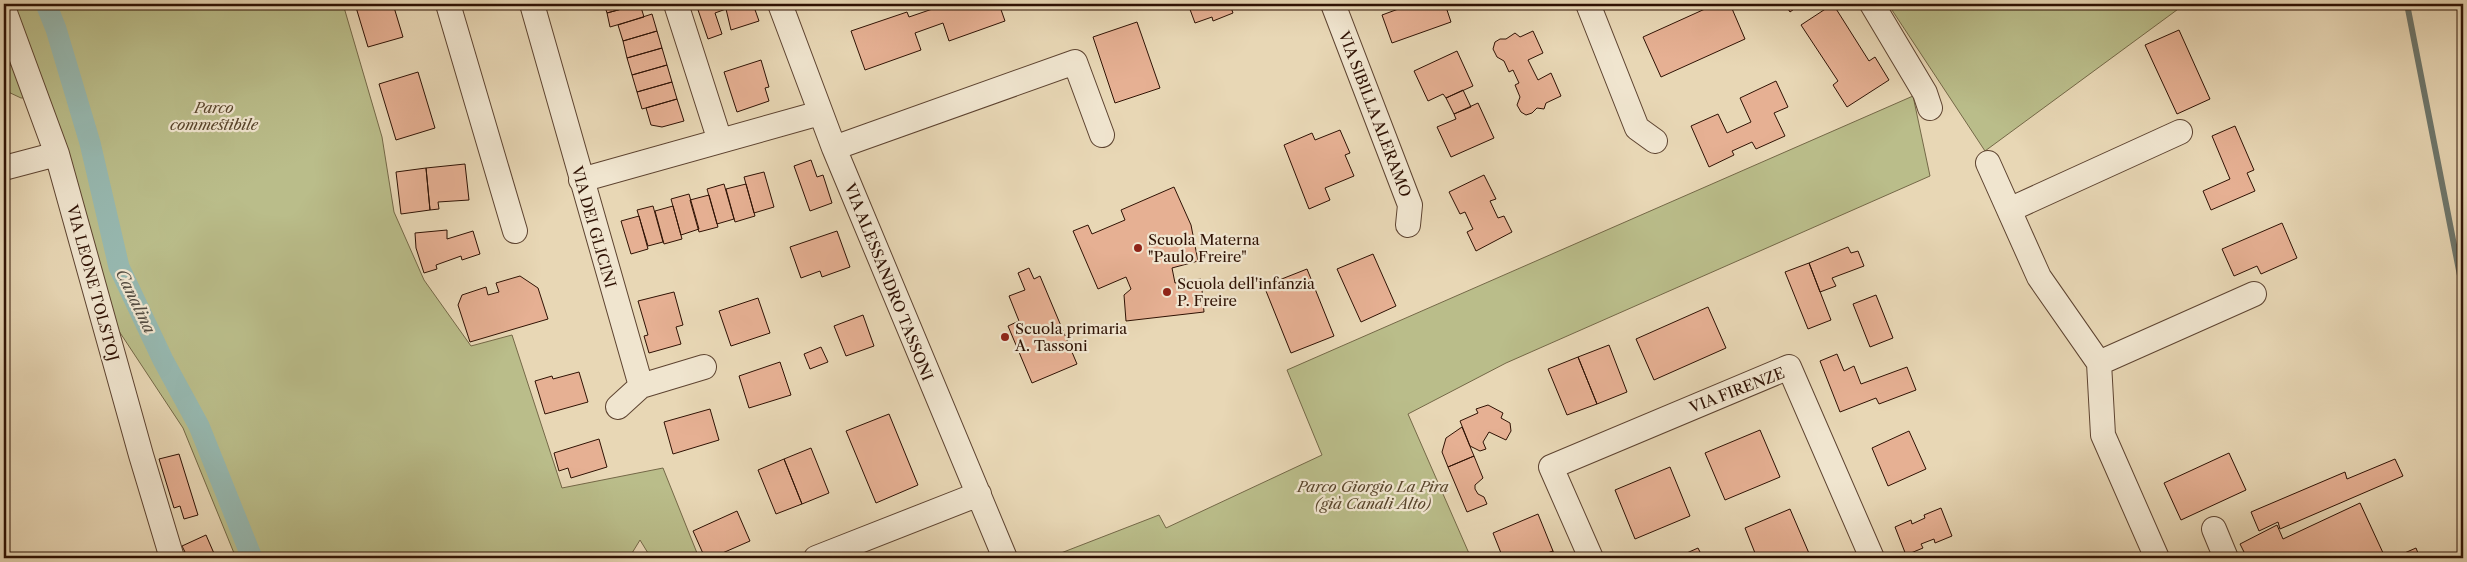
<svg xmlns="http://www.w3.org/2000/svg" width="2467" height="562" viewBox="0 0 2467 562" font-family="'Libre Caslon Text',serif">
<style>
.green{fill:#babd8a;stroke:#746847}
.lines{fill:none;stroke-linecap:round;stroke-linejoin:round}
.stream{stroke:#6d766c;stroke-width:6}
.canal{stroke:#97b9b1;stroke-width:21}
.building{fill:#e6b093;stroke:#2f1204}
.minor-casing{stroke:#5d4330;stroke-width:26}
.minor{stroke:#f0e5cf;stroke-width:24}
.poi-dot{fill:#8f2418;stroke:#f0e5cf;stroke-width:2}
.labels{text-anchor:middle;dominant-baseline:central;stroke-width:4.5;stroke-linejoin:round;paint-order:stroke}
.park-label{font-size:15px;font-style:italic;fill:#59452c;stroke:#f0e5cf}
.street-label{font-size:15px;fill:#2f1204;stroke:#f0e5cf}
.poi-label{font-size:15px;fill:#2f1204;stroke:#f0e5cf;text-anchor:start}
.water-label{font-size:16px;font-style:italic;fill:#534c41;stroke:#f0e5cf}
</style>
<rect width="100%" height="100%" fill="#e8d7b5"/>
<filter id="stains"><feTurbulence type="fractalNoise" baseFrequency=".004" numOctaves="4"/><feColorMatrix values="0 0 0 0 .2 0 0 0 0 .09 0 0 0 0 .02 0 0 0 .5 -.17"/></filter>
<radialGradient id="worn" r=".72"><stop offset=".6" stop-color="#630" stop-opacity="0"/><stop offset="1" stop-color="#630" stop-opacity=".3"/></radialGradient>
<!-- green -->
<path class="green" d="M4,4H343L382,137L394,212L424,280L471,346L512,335L562,488L663,468L699,558H651L640,540L629,558H236L183,428L107,313L110,301L68,152L42,97L21,98L4,90V69L11,65V55L4,59Z
M1888,4H2185L1985,151Z
M1913,96L1930,176L1506,363L1408,414L1471,558H1048L1159,515L1166,528L1322,455L1287,370Z"/>
<g class="lines">
<!-- stream -->
<path class="stream" d="M2407,4L2463,291"/>
<!-- canal -->
<path class="canal" d="M46,4L56,29L90,143L119,267L163,360L199,426L252,558"/>
</g>
<!-- building -->
<path class="building" d="M355,4H393L403,37L368,47Z
M604,4H640L607,13Z
M640,4L644,17L610,27L607,13Z
M696,4H753L759,21L731,30L726,9L715,13L722,34L708,39Z
M947,4H999L1005,21L949,41L943,23L915,33L921,50L865,70L851,31L907,12L909,17Z
M1188,4H1235L1230,5L1233,13L1213,21L1212,17L1195,23Z
M1412,4H1445L1451,22L1392,43L1382,15Z
M1716,4H1730L1745,39L1661,77L1643,37Z
M1785,4H1801L1790,12Z
M1833,4L1869,61L1875,57L1889,80L1847,107L1833,85L1838,81L1801,25Z
M652,14L657,31L623,41L618,25Z
M1137,22L1160,88L1115,103L1093,37Z
M2179,30L2210,99L2177,114L2145,45Z
M657,31L662,48L627,58L623,41Z
M1533,31L1543,53L1528,60L1538,80L1551,73L1561,96L1546,103L1544,109L1537,108L1532,113L1526,115L1521,112L1517,105L1520,97L1515,85L1519,83L1513,70L1509,72L1504,61L1497,57L1493,49L1495,42L1500,39H1506L1515,33L1520,37Z
M662,48L667,65L632,75L627,58Z
M1457,51L1473,86L1446,98L1443,94L1428,101L1414,71Z
M761,60L769,87L765,88L769,101L737,112L724,72Z
M667,65L672,82L637,92L632,75Z
M418,72L435,128L396,140L379,84Z
M1776,81L1788,107L1774,113L1785,136L1756,149L1752,142L1732,151L1734,155L1709,167L1691,126L1718,114L1727,133L1751,122L1740,98Z
M672,82L677,99L642,109L637,92Z
M1463,90L1471,107L1454,114L1446,98Z
M677,99L684,121L662,127L651,125L646,108Z
M1478,103L1494,138L1451,157L1437,127L1456,119L1454,114Z
M2235,126L2254,170L2247,173L2255,191L2211,210L2203,191L2230,179L2212,136Z
M1340,130L1350,153L1345,155L1354,176L1325,188L1330,200L1309,209L1284,145L1312,133L1315,140Z
M811,160L817,177L823,175L832,203L810,211L794,166Z
M465,164L469,200L438,202L439,209L430,210L426,168Z
M426,168L430,210L401,214L396,172Z
M764,172L774,207L754,213L744,177Z
M1484,175L1496,199L1490,201L1498,218L1504,216L1512,232L1476,251L1467,232L1473,229L1471,225L1465,212L1460,214L1449,192Z
M724,184L734,219L717,224L707,189Z
M746,184L755,216L735,222L726,189Z
M1174,187L1191,225L1198,261L1172,268L1175,283L1201,279L1204,312L1126,321L1124,295L1131,289L1126,277L1098,289L1073,231L1088,225L1092,234L1125,220L1121,210Z
M689,194L699,229L681,235L671,199Z
M709,195L718,227L699,232L690,200Z
M653,206L663,242L648,246L637,210Z
M673,206L682,239L664,244L655,211Z
M639,216L648,249L631,254L621,221Z
M2282,223L2297,258L2261,274L2257,266L2234,276L2222,249Z
M447,230V239L473,231L480,254L462,260L461,256L436,265L437,269L424,273L416,248L415,233Z
M837,231L850,267L822,277L820,271L801,278L790,247Z
M1848,247L1851,253L1858,251L1864,266L1832,278L1836,286L1820,292L1809,263Z
M1373,254L1396,306L1361,322L1337,269Z
M1809,263L1831,320L1808,329L1785,272Z
M1029,268L1034,279L1040,276L1077,364L1032,383L1008,326L1019,321L1009,296L1025,290L1018,273Z
M1307,269L1334,336L1291,353L1264,286Z
M520,276L538,288L548,319L470,342L458,305L462,295L486,287L488,295L499,292L496,283Z
M674,292L683,325L676,327L681,344L649,353L644,336L648,335L638,301Z
M1876,295L1893,338L1870,347L1853,304Z
M758,298L770,333L731,346L719,311Z
M1708,307L1726,348L1654,380L1636,339Z
M863,315L874,346L846,356L834,326Z
M1609,345L1627,392L1597,404L1578,357Z
M821,347L828,362L810,369L804,354Z
M1837,354L1844,371L1854,366L1861,384L1907,367L1916,390L1879,404L1876,398L1840,412L1820,361Z
M1578,357L1597,404L1567,415L1548,369Z
M780,362L791,395L749,408L739,376Z
M579,372L588,402L545,414L535,381L552,376L553,379Z
M1488,405L1503,413L1501,418L1510,423L1511,431L1506,440L1489,432L1483,442L1486,449L1480,451L1470,446L1460,421L1478,413L1476,409Z
M710,409L719,440L673,454L664,422Z
M889,414L918,485L876,503L846,431Z
M1462,427L1474,456L1448,467L1442,452L1446,438Z
M1760,430L1780,477L1725,500L1705,453Z
M1909,431L1926,469L1888,486L1872,448Z
M599,439L607,467L571,478L568,468L559,471L554,453Z
M811,448L829,493L802,504L784,459Z
M2229,453L2246,490L2181,520L2164,483Z
M179,454L198,515L184,519L180,506L174,508L159,459Z
M1474,456L1483,478L1475,485V489L1478,494L1484,497L1487,504L1467,512L1448,467Z
M784,459L802,504L776,514L758,470Z
M2395,459L2403,476L2280,529L2278,522L2259,531L2251,512L2345,472L2347,479Z
M1670,467L1690,516L1635,539L1615,490Z
M2360,503L2384,555L2377,558H2247L2240,544L2277,525L2283,539Z
M1941,508L1952,536L1935,543L1934,539L1921,544L1923,548L1906,555L1895,527L1911,520L1912,524L1925,518L1924,515Z
M1790,509L1811,558H1757L1745,528Z
M737,511L750,541L711,558H705L693,531Z
M1538,514L1553,551L1535,558H1503L1493,533Z
M206,535L216,558H188L182,546Z
M1698,548L1703,558H1675L1689,552Z
M2416,548L2420,558H2393Z
M1553,551L1556,558H1535Z"/>
<g class="lines">
<!-- minor casing -->
<g class="minor-casing">
<path id="minor" d="M448,4L515,231
M532,4L641,386L704,367
M676,4L720,141
M780,4L834,148L1005,558
M1333,4L1410,205L1408,225
M1588,4L1637,128L1655,141
M1872,4L1925,93L1930,108
M4,10L57,154L141,455L172,558
M834,148L1075,62L1102,135
M1988,163L2039,277L2099,363L2103,435L2157,558
M4,168L57,154
M581,180L820,113
M2009,210L2180,132
M2099,363L2254,294
M618,407L641,386
M2214,529L2226,558
M816,558L979,494
M1591,558L1551,467L1789,367L1872,558"/>
</g>
<!-- minor -->
<use href="#minor" class="minor"/>
</g>
<!-- markers -->
<g class="poi-dot">
<circle cx="1138" cy="248" r="5"/>
<circle cx="1167" cy="292" r="5"/>
<circle cx="1005" cy="337" r="5"/>
</g>
<g class="labels">
<!-- park labels -->
<g class="park-label">
<text x="214" y="107">Parco<tspan x="214" dy="17">commestibile</tspan></text>
<text x="1373" y="486">Parco Giorgio La Pira<tspan x="1373" dy="17">(già Canali Alto)</tspan></text>
</g>
<!-- street labels -->
<g class="street-label">
<text transform="translate(1375 114) rotate(69)">VIA SIBILLA ALERAMO</text>
<text transform="translate(594 227) rotate(74)">VIA DEI GLICINI</text>
<text transform="translate(889 282) rotate(68)">VIA ALESSANDRO TASSONI</text>
<text transform="translate(93 283) rotate(75)">VIA LEONE TOLSTOJ</text>
<text transform="translate(1737 390) rotate(-21)">VIA FIRENZE</text>
</g>
<!-- poi labels -->
<g class="poi-label">
<text x="1148" y="239">Scuola Materna<tspan x="1148" dy="17">"Paulo Freire"</tspan></text>
<text x="1177" y="283">Scuola dell'infanzia<tspan x="1177" dy="17">P. Freire</tspan></text>
<text x="1015" y="328">Scuola primaria<tspan x="1015" dy="17">A. Tassoni</tspan></text>
</g>
<!-- water labels -->
<g class="water-label">
<text transform="translate(136 301) rotate(64)">Canalina</text>
</g>
</g>
<!-- margin -->
<rect width="2467" height="562" fill="none" stroke="#e8d7b5" stroke-width="20"/>
<rect x="5" y="5" width="2457" height="552" fill="none" stroke="#2f1204" stroke-width="2.5"/>
<rect x="10" y="10" width="2447" height="542" fill="none" stroke="#2f1204"/>
<rect width="100%" height="100%" filter="url(#stains)"/>
<rect width="100%" height="100%" fill="url(#worn)"/>
</svg>
